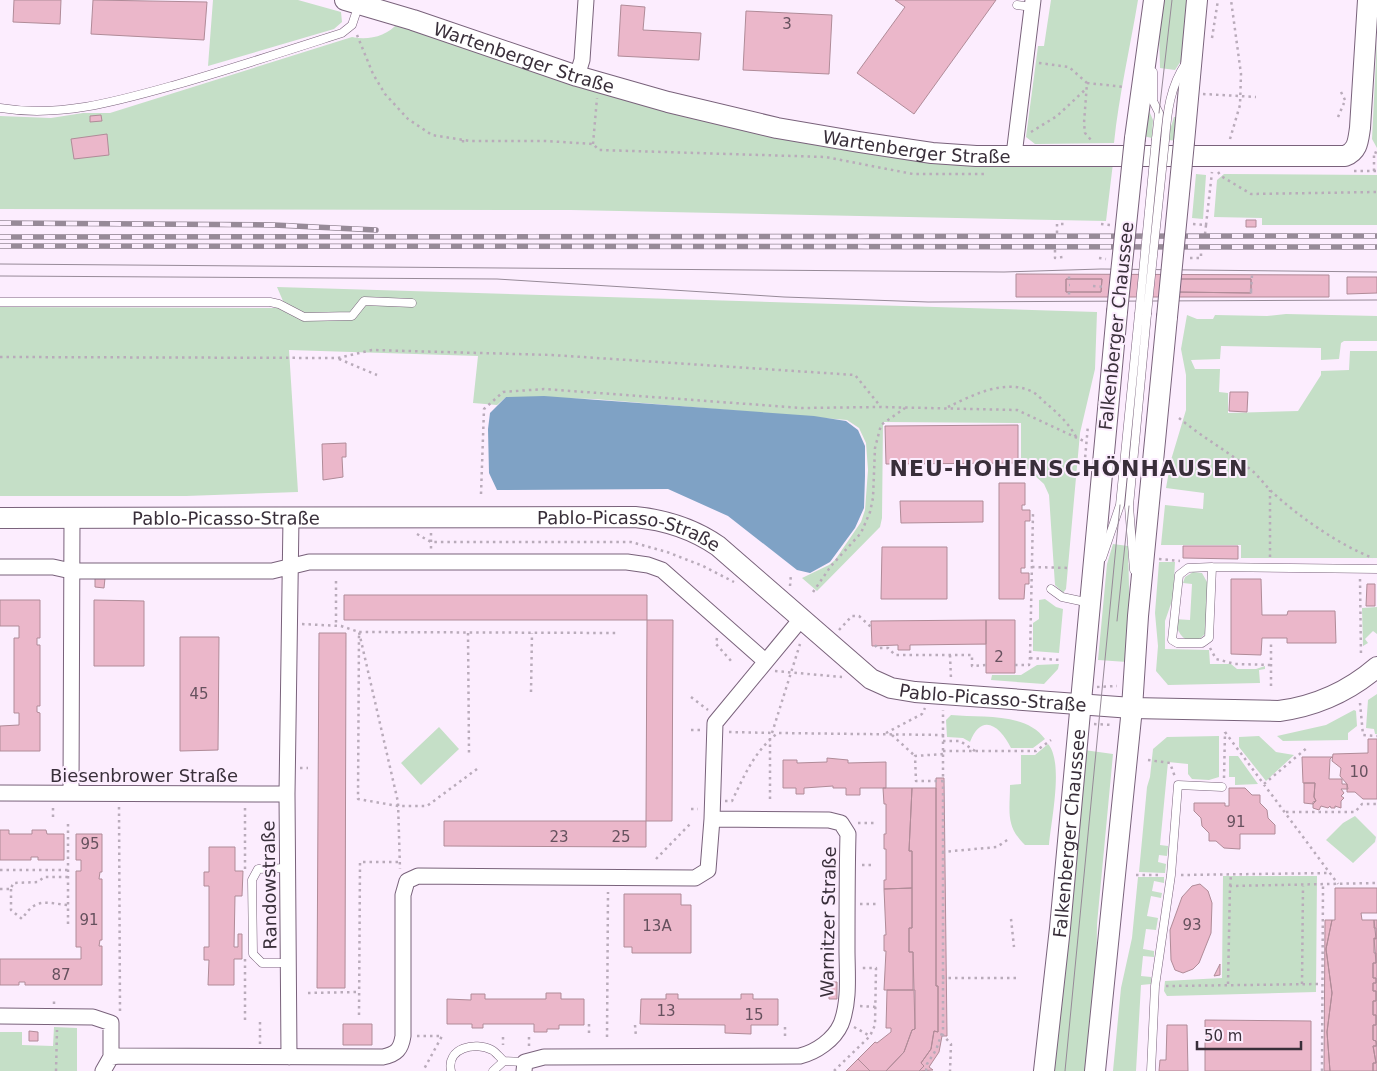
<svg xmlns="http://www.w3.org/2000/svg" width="1377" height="1071" viewBox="0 0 1377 1071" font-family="'DejaVu Sans',sans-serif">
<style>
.green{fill:#c5dfc7}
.water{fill:#7fa2c5}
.building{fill:#ebb7ca;stroke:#b08b98;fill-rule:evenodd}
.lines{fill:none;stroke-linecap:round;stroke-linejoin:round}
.lane-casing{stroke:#79627b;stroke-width:9}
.street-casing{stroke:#79627b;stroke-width:17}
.secondary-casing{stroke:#79627b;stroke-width:22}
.path{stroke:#b9abba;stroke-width:2.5;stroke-dasharray:2.5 4;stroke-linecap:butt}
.lane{stroke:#fff;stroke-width:8}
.street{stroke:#fff;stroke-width:15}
.secondary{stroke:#fff;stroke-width:20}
.tram{stroke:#978a98;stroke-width:1}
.rail-casing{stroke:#978a98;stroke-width:5.5}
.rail{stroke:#fcedfe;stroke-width:4;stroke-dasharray:11;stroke-linecap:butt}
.lane-bridge-casing{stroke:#79627b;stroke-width:9;stroke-linecap:butt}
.secondary-bridge-casing{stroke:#79627b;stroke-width:22;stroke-linecap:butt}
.lane-bridge{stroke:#fff;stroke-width:8}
.secondary-bridge{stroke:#fff;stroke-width:20}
.labels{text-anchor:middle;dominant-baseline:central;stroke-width:4;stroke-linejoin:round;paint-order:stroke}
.number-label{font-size:15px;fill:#66515e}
.street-label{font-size:18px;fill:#392f3a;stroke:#fcedfe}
.district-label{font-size:22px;font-weight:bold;letter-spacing:1px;fill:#392f3a;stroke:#fcedfe}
</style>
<rect width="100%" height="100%" fill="#fcedfe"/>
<!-- green -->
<path class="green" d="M213,0H298L341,12L342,22L334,29L208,66Z
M1051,0H1138C1130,48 1119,95 1114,143L1035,144L1026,137L1038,46H1044Z
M1162,0H1191L1183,58L1175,70L1160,68L1159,28Z
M398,23L700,118L1113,163L1106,221L571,210L0,209V116L51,118L83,113H110L352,37C368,41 387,36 398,23Z
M1377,39V148L1372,139Z
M1147,106L1153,120L1152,138L1143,136Z
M1174,117H1176L1177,141L1169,140L1168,136Z
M1196,174L1206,175L1203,219L1192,218Z
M1224,174L1377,175V225H1262V218L1214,217L1217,180Z
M277,287L1097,312L1095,369L1080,433L1066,589L1063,593L1055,585L1049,495L1044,484L1021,463V423L883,422L882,518L880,527L817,591L802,578L829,565L835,560L861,522L865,510L868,470L866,443L859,428L847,420L594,399L506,397L497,405L473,403L478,356L289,350L298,492L186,496H0V307L286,308Z
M1286,314L1377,316V341H1344L1341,343L1339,359L1321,360V348L1221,346L1220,359L1191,360L1195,369H1220L1219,392L1228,393V413L1298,411L1321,375V371L1349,370L1350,351H1377V558H1241V545H1161L1165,505L1203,509L1204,493L1166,488L1171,460L1186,410V375L1181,349L1187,315L1197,319H1213L1215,315L1267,316Z
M1113,544L1128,546L1130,628L1127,662L1098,660L1107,564Z
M1159,562H1175L1173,598L1165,621V649L1209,650L1210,664H1231L1237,669H1256L1265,666V669L1259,670L1260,683L1168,685L1156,671L1158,646L1155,613Z
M1193,572L1202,573L1207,582V627L1205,634C1190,650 1177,636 1175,619L1190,620L1192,584L1183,583L1185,577Z
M1045,599L1056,607L1063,609L1059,653L1033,651V623L1039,619V600Z
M1377,607V634L1373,631L1365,639L1368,643L1363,646L1362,608Z
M1059,664L1058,669L1044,684L991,680L992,675H1021L1037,665Z
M1377,694V734H1375L1374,729L1366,728L1368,700Z
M1354,710L1356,711L1357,726L1348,733V740L1283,741L1277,736L1326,725Z
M951,715C981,718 1026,712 1045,739L1033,748H1011C1001,727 982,711 970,742L963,738L947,737L946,720Z
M439,727L459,749L421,785L401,763Z
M1219,736V777L1209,780L1192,779L1188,774V764L1168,762L1160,845L1168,846L1167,856L1159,855L1158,862L1166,864L1165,873L1139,872L1147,787L1150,777L1153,749L1167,737Z
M1259,736L1276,752L1294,755L1266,781L1239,747V737Z
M1048,744C1064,762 1051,821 1049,845H1025C1005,826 1010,811 1010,785L1021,784V755H1035Z
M1084,750L1113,754L1097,924L1096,992L1088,1071H1052Z
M1229,756H1238L1258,784L1235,785V777H1229Z
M1355,816L1376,837L1375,842L1353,863L1326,840L1343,823Z
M1223,876H1317L1316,992L1167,996L1164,991L1165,981L1222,978Z
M1138,877H1164V883L1154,881L1152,891L1162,893L1161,898L1151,896L1147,916L1158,918L1156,930L1146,929L1143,949L1154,951V957L1143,956L1141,976L1151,977V984L1141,985L1136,1071H1113L1121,988L1132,938Z
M54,1027L77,1028V1071H0V1032H22V1045L53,1046Z"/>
<!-- water -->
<path class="water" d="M544,396L814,416L846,421L858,430L865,446V476L864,508L855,528L830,562L810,573L797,570L728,516L668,489L497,490L489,473L488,429L490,413L506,397Z"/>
<!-- building -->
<path class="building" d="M14,0H61L60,24L13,22Z
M93,0L207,2L204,40L91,34Z
M895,0H996L914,114L857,73L905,7Z
M621,5L645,7L643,30L701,33L699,60L618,56Z
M746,11L832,15L829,74L743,70Z
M101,115L102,121L90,122V116Z
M107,134L109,155L74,159L71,139Z
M1246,220H1256V227H1246Z
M1016,274L1329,275V297H1016ZM1066,279H1102L1101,292H1066ZM1176,279H1251V293L1176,292Z
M1347,277H1377V293L1347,294Z
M1066,279H1102L1101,292H1066Z
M1176,279H1251V293L1176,292Z
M1230,392H1248L1247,412L1229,411Z
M1018,425V463L886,464L885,426Z
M346,443V457H342L343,477L323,480L322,444Z
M999,483H1025V505H1022V510H1030V521H1025V568H1021V573H1029V584H1025L1024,599H999Z
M900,501H983V522L901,523Z
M1183,546H1238V559L1183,558Z
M882,547H947V599H881Z
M95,578H105L104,588L95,587Z
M1231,579H1261L1262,615H1287L1288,611H1335L1336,643H1287V638H1262L1261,655L1231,654Z
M1367,584H1375V606H1366Z
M344,595H647V620H344Z
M0,600H40V638H37V645H40V706H37V712L40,713V751H0V726L19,725V713H14V638H19V626H0Z
M94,600L144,601V666H94Z
M647,620H673L672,821H646Z
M986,620V644L910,645V650H898V645L872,646L871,621Z
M986,620H1015V673H986Z
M319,633H346L345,988H317Z
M180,637H219L218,750L180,751Z
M1368,739H1377V799H1363L1355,792H1347V784L1340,776L1341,768L1332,761L1333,754L1368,753Z
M1302,757H1332L1330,759L1329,779H1342V784H1347L1348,789H1341L1344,793L1341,796L1344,798L1341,801V808L1335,806V808H1331L1330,806L1328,808L1321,806L1319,810L1313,808V802L1316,801L1314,797L1315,783H1303Z
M827,758L848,760V763L886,762V788H860V795H846V788H833V786L804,788V794H796V788H783V760H797V763L827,762Z
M936,778H944L947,1036H942L939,1052L929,1067L933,1070L919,1071L924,1066L921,1063L931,1049L934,1031L938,1032V986H936Z
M1304,783H1315L1314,797L1316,801L1313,804L1304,803Z
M883,788H912L909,851H912V888L884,889V880H886V849H884V834H886V804H884Z
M912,788H936V986H938V1032L934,1031L931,1049L921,1063L924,1066L919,1071H886L904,1052L912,1030L915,1029L913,952H909V928H912V851H909Z
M1229,788H1245L1252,795H1260V803L1267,810L1268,818L1275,825V834H1240V849L1224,848L1216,841H1209V833L1202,826L1201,818L1194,811V803H1225V806H1229Z
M444,821H646V847L444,846Z
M0,830H9V834H32V830H46L47,834H64V860H38V857H31V860H0Z
M76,834H102V872H100L99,879H102V940H100L99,946H102V985H25V982H19V985H0V959H81V947H76V871H81V860H76Z
M209,847H235V871H243L242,896H235L234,947H238V934H242V959H234V985H208L209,960H204V947H209V886H204V872H209Z
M1200,884L1208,891L1212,903L1211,933L1199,963L1193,969L1183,973L1175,970L1171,960L1170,930L1182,897L1192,886Z
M912,888V928H909V952H913V990H884L886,951H884V935H886L884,889Z
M1335,888H1377V913H1361L1362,920H1374V928H1376V939L1374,938L1376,963H1373V978H1376V983H1373V991H1376V1001H1373V1015H1376V1025H1373V1040L1376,1041V1046H1373L1376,1063H1373V1071H1330L1327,1032L1332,993L1326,949L1332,920H1335Z
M624,894H681V905H691V953H632V947H624Z
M1325,920H1332L1326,949L1332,993L1327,1032L1330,1071H1324Z
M1374,920H1377V1046L1376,1041L1373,1040V1025H1376V1015H1373V1001H1376V991H1373V983H1376V978H1373V963H1376V953H1374V938L1376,939Z
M1220,964V975L1214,976Z
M829,982H837V999H829Z
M887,990H915V1029L912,1030L904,1052L886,1071H870L858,1059L875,1042L877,1043L891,1032V1028H886Z
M546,993H561V999H584V1025H559V1029H547V1032H534V1024H483V1028H472V1024H447V999L471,1000V994H485V999H546Z
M666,994H678V999H741V994H753V999H778V1025H751V1034L725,1033V1025L640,1024L641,999H666Z
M1205,1020L1311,1021V1071H1205Z
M343,1024H372V1045H343Z
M1167,1025H1187L1188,1071H1159L1160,1060H1166Z
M29,1031L38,1032V1041H29Z
M1373,1046H1377V1071H1373V1063H1376Z
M858,1059L870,1071H846Z"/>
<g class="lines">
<!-- lane casing -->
<g class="lane-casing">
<path id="lane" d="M1017,5L1032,7
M1153,72V101L1159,113L1156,139
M0,108C60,118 118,101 175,85C231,69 286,51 342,33L352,25L359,4
M1165,140C1167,113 1170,86 1186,63
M0,302H270L279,304L304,317L352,316L364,301L412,303
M1102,558L1120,505L1139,314
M1212,567L1209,638L1202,643H1177L1172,640L1179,575L1188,568L1212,567L1377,569
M1134,570L1129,506L1147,314
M1051,589L1062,597L1090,603
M288,868L258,869L252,880L253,954L262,963H289
M451,1071C446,1048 475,1041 492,1050C496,1052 500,1058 504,1061L525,1062
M493,1071L504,1061
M1151,1071L1155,986L1171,875L1178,785L1222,787"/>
</g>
<!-- street casing -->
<g class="street-casing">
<path id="street" d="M577,76L582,60L586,0
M1014,155L1033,0
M0,567H53L71,571H272L309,562H627L648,565L662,570L765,661
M0,793L287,794
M71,793L72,518
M0,1016L93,1017L111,1023V1057
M289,1057L287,794L291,518
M103,1071L111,1057L119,1056L383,1057C397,1054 401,1049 403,1036V895L407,881L418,876L695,878L708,870L712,819
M524,1071L525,1062L544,1057L800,1056C816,1052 834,1040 841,1024C850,1001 847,974 847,949C847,911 847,872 848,834L841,823L829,820L712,819L715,723L801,619"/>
</g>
<!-- secondary casing -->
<g class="secondary-casing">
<g id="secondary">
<path id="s1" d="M345,0L413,20L577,76L668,102L777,128L859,142L932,153L976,156H1345C1358,151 1358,141 1360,128L1368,0"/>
<path d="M1135,138L1154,0"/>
<path d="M1184,142L1197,0"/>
<path id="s2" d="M0,518L635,517C666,520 692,528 718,546L871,679L891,688L915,692L1132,708L1279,711C1316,706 1348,692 1377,667"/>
<path id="s3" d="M1044,1071L1060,928L1117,312"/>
<path d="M1095,1071L1132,708L1138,616L1167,317"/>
</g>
</g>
<!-- path -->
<path class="path" d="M357,35L373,74L385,94L408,119L432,135L470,141H546L593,144L599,150L826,157L913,174H986
M1212,38L1218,0
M1039,63L1069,67L1087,83L1084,123L1085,133L1091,140
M1087,83L1125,87
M1341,92L1345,100
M1203,94L1256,97
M1338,117L1344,103
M1031,132L1057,116L1087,88
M1230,139L1240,105L1241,74L1231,0
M463,140V146
M593,144L597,98
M1354,171H1377
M1374,171V152L1377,153
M1218,172L1221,176L1251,194L1377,192
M1101,224L1110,225
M1193,224L1206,225L1212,172
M1057,233V224H1064
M1205,234L1206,225
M1055,250V258L1063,257
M1099,258L1106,259
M1190,258H1201V250
M1069,279V275
M1069,285H1070
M1093,286L1104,287
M1251,291L1252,275
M1251,291V297
M1069,292V297
M0,357L338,358L372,350L552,355L855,375L881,407
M339,359L377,375
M948,407C973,395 1005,378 1033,392C1038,395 1043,401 1048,405C1058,413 1070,425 1076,437
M1179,418C1202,437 1227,451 1250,469C1258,475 1264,484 1271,491C1298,516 1339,545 1373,558
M1084,470L1088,425
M481,494L484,409L503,392L544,389L802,408L881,407L1017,410L1086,442
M431,533V550
M417,534L431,542H631L667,552L703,566L734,582
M1270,557V490
M1159,559L1180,561
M1032,567L1071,568
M1360,579L1361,657
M336,581V625
M790,586L791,574
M813,592L831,566L861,533L870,512L873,498L875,448L881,425L905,408
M302,624L341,626L359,632L398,802L400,869
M839,630L852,616H859L871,627
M468,633L469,753
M717,638L716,644L732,662
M875,645L877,648H888L895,655H972V666L986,665
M1210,648L1216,659L1235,664L1271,665
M950,655L951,679
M1030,658L1061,660
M1015,665H1029L1030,658L1033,513
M775,671L842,677
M1271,686V641
M1097,687L1117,686
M531,692L532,633
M691,697L708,710
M1360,703L1363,735L1377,736
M1094,724L1113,725
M691,730H701
M729,732L774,733
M1225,732L1338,884
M772,733L800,644
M886,733L922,714L925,708
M892,735L915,756
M943,735V781H916L915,756L943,754
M770,738V800
M943,741H960L975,751
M943,751H1036L1051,740
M1148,760L1170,763L1175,777
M300,768H308
M477,769L427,806H398L358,799L359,632L619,633
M1224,778L1225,732
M1264,784L1308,747
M725,801H732C744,776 755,750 778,733L943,735V710
M119,807L120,1011
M53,808V821
M691,809H698
M1286,812H1355L1362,804H1377
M858,823H875
M942,852L997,847L1010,838
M656,859L691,823
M862,865H875
M245,869V807
M0,870H68
M1136,875H1161
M1181,875L1330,873
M1230,886L1231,875
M0,889H11L13,883L38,882L44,877H68
M11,889V910L22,919C36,897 45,903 68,905
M860,904H876
M1011,919L1014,947
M68,924V821
M942,978H1020
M1228,984L1230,886L1377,883
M1302,984L1303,886
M1166,986L1321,984
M308,993L359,992
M54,1004V998
M860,1006L876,1007
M359,1015L360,862H400
M245,1020V959
M589,1024V1037
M635,1025L636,1037
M854,1027L870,1036
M942,1034L951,1044L950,1071
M417,1036H442L423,1071
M785,1036V1025
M503,1037V1045
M529,1037V1048
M607,1037L608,892
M260,1044V1020
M56,1071L57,1030
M834,1071L870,1036L875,1025L876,968H862
M926,1071L927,1064L936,1050L943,1030V781
M1322,1071L1323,885"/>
<!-- lane -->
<use href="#lane" class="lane"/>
<!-- street -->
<use href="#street" class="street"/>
<!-- secondary -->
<use href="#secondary" class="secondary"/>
<!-- tram -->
<path class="tram" d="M1159,113L1172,0
M0,264L1004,272L1101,269L1377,272
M0,276L497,279L784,297L928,302L1377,300
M1117,621L1129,506
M1065,1071L1120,505"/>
<!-- rail casing -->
<g class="rail-casing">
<path id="rail" d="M0,223L274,225L376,230
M0,237L1377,236
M0,246L1377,247"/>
</g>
<!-- rail -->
<use href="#rail" class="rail"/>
<!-- lane-bridge casing -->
<g class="lane-bridge-casing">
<path id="lane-bridge" d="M1139,314L1156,139
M1147,314L1165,140"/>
</g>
<!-- secondary-bridge casing -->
<g class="secondary-bridge-casing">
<path id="secondary-bridge" d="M1117,312L1135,138
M1167,317L1184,142"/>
</g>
<!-- lane-bridge -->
<use href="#lane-bridge" class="lane-bridge"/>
<!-- secondary-bridge -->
<use href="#secondary-bridge" class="secondary-bridge"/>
</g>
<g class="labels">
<!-- number labels -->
<g class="number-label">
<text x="787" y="24">3</text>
<text x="999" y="657">2</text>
<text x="199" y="694">45</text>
<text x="1359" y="772">10</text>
<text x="1236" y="822">91</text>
<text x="559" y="837">23</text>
<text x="621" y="837">25</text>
<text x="90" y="844">95</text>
<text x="89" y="920">91</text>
<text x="1192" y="925">93</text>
<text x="657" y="926">13A</text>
<text x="61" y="975">87</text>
<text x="666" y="1011">13</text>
<text x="754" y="1015">15</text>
</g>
<!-- street labels -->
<g class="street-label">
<text stroke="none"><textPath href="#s1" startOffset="188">Wartenberger Straße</textPath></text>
<text stroke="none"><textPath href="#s1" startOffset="592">Wartenberger Straße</textPath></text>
<text transform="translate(1116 326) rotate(-84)">Falkenberger Chaussee</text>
<text stroke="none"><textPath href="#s2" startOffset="226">Pablo-Picasso-Straße</textPath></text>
<text stroke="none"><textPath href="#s2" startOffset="631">Pablo-Picasso-Straße</textPath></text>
<text stroke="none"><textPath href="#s2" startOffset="1051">Pablo-Picasso-Straße</textPath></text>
<text x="144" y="775">Biesenbrower Straße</text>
<text stroke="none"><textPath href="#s3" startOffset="239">Falkenberger Chaussee</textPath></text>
<text transform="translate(269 885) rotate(-91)">Randowstraße</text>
<text transform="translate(828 922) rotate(-89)">Warnitzer Straße</text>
</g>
<!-- district labels -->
<g class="district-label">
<text x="1069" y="468">NEU-HOHENSCHÖNHAUSEN</text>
</g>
</g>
<!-- scale -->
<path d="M1197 1041v8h104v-8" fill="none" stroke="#392f3a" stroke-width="2.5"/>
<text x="1204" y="1041" font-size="15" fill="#392f3a" stroke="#fcedfe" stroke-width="4" paint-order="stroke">50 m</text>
</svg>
